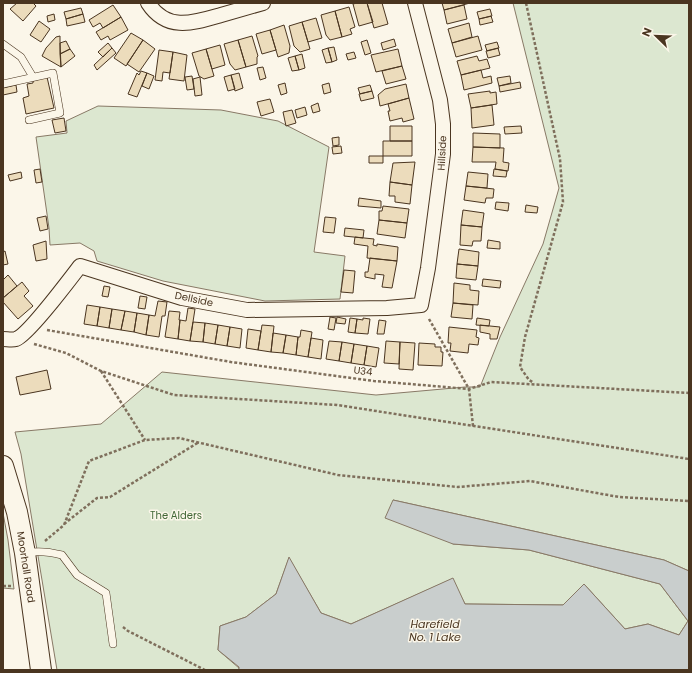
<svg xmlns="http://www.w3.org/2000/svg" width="692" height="673" viewBox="0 0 692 673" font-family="Poppins,sans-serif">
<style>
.green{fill:#dce7d0;stroke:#887966}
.water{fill:#c9cecd;stroke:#887966}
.building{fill:#ecdcbc;stroke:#4a3520}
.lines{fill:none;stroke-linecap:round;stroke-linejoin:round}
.lane-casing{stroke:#4a3520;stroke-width:8}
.street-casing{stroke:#4a3520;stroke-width:16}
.secondary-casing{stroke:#4a3520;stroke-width:22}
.path{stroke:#7f6f5c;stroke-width:2.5;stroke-dasharray:3 2;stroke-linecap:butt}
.lane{stroke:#fbf6e9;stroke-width:7}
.street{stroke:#fbf6e9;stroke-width:14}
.secondary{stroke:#fbf6e9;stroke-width:20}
.labels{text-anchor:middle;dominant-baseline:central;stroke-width:3;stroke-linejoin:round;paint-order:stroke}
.street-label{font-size:10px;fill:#4a3520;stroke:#fbf6e9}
.park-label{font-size:10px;fill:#436837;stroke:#fbf6e9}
.water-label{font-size:11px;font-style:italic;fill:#4a3520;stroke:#fbf6e9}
</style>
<rect width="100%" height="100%" fill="#fbf6e9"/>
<!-- green -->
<path class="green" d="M513,3H689V571L664,560L393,500L453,544L529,550L660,584L688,621L679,635L648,624L625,629L584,584L563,605L465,604L452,579L351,624L321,613L289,558L276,594L246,617L220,626L218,650L239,668V670H57L21,454L15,432L101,424L162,372L376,395L465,387H480L500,337L543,244L559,188Z
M98,106L221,110L278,121L329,147L314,252L345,256L340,299L265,301L163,281L97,261L94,251L80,243L50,245L49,228L36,137L67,133L66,121Z
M3,513L8,540L14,589L3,588Z"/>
<!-- water -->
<path class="water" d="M393,500L664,560L689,571V670H239V667L218,650L220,626L246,617L276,594L289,557L321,613L351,624L453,578L465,604L563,605L584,584L625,629L648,624L679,635L688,621L660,584L529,550L453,544L385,518Z"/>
<!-- building -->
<path class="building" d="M17,3H33L36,6L23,21L10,9Z
M357,3H367L373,22L359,26L353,4Z
M367,3H382L388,24L374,28Z
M442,3H470L444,10Z
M113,5L121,17L103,28L100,23L93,27L89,20Z
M464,5L467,19L447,24L444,10Z
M349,7L355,27L350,29L352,34L342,37L335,11Z
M81,8L83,14L66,19L64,12Z
M490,9L492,16L479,19L477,12Z
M335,11L342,37L330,40L326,35L321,15Z
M54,14L55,20L48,22L47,16Z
M83,14L85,22L67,26L66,19Z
M491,16L493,22L480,25L479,19Z
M121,17L128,30L110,40L108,36L101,40L96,32Z
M316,18L322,38L308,42L302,22Z
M39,21L50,29L41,42L30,35Z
M302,22L310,49L300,52L294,46L289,26Z
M469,23L472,37L452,43L448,29Z
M284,25L290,46L289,53L278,57L270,30Z
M270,30L276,50L262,54L256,34Z
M131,33L143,40L126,66L114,58Z
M60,36V43L61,67L42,56L46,48L56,37Z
M252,36L258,56L257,57V64L246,67L238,40Z
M478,36L482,50L456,57L452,43Z
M394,39L396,46L383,50L381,43Z
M143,40L155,49L139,72L127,64Z
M238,40L246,67L235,70L230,64L224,44Z
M367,40L371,53L365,55L361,42Z
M66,41L70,49L60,54V43Z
M497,42L499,48L487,51L485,45Z
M108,43L112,48L103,57L98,52Z
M220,45L225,65L212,69L206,49Z
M334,47L337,60L332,62L328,48Z
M112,48L116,53L97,70L94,65Z
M328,48L332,62L326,63L322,50Z
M498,48L500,55L488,58L486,51Z
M70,49L75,56L61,67L60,54Z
M206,49L214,76L204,79L199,76L192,53Z
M398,49L402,66L376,72L371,55Z
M159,50L173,52L170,73L163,72L162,81L155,80Z
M173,52L187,55L184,81L169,79Z
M354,52L356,58L348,60L346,54Z
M302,54L305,68L299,70L295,56Z
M295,56L299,70L292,71L288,58Z
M477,56L479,61L487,59L490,68L461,75L457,61Z
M402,66L406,79L386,84L382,71Z
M263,67L266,78L260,80L257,68Z
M481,70L483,78L491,76L492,83L464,90L461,75Z
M141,71L147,73L137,97L128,94L137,73L139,75Z
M147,73L154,76L149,89L142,86Z
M239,73L243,88L235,91L231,75Z
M231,75L235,89L228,91L224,77Z
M192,76L194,89L187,90L185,77Z
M510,76L511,83L499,86L497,78Z
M47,77L54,108L26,114L23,98L29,96L27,84L33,83V81Z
M200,77L202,95L195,96L193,79Z
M520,82L521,88L500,92L499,86Z
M285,83L287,93L281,95L278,85Z
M329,83L331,92L324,94L322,85Z
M406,84L409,98L380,106L378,95L385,89Z
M16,85L17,92L3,95V88Z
M370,85L372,91L360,94L358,88Z
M372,91L374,98L361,101L359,94Z
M490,91V93L496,92L497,104L471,108L468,94Z
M409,98L414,119L403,122L402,118L390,121L388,111H390L388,104Z
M270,99L274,112L261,116L257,102Z
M318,103L320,111L313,113L311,106Z
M492,105L494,125L472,128L471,108Z
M305,107L307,115L297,118L295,110Z
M292,110L296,123L286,126L283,112Z
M64,118L66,131L55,133L52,120Z
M390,126H412V141H390Z
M521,126L522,133L505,134L504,127Z
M473,133L500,134V148L473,147Z
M339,137V145L333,146L332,138Z
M383,141H412V156H383Z
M341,146L342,153L333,154L332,147Z
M473,147L504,148L503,162L509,163L508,171L495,169L496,162H472Z
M369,156H383V163H369Z
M415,162L412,185L390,182L393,163Z
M40,169L42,182L36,183L34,170Z
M494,169L507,171L506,177L493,176Z
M21,172L22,178L10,181L8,175Z
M468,172L488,174L487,188L466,186Z
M390,182L412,185L410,204L395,202V196H389Z
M466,186L494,189L493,198H486L485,203L464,200Z
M359,198L381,201V208L358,206Z
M496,202L509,203L508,211L495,209Z
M526,205L538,207L537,213L525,212Z
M383,206L409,209L407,223L379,220V211H382Z
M463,210L484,213L482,227L461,225Z
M46,216L48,229L40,231L37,218Z
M325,217L336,218L334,233L323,232Z
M379,220L407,223L405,238L377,234Z
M461,225L482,227L481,241H473L472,246L460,245Z
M345,228L364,230L363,238L344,236Z
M355,237L374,239L373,245L377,246V244L398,247L397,261L367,258L368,246L354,244Z
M488,240L500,242V249L487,248Z
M46,241L47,259L36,261L33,245Z
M459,249L479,252L478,266L457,264Z
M5,251L8,264L3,265V252Z
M370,258L397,261L392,288L382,287L384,275L375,274V279L365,277V272H368Z
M457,264L478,266L476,280L456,278Z
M344,270L355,271L353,293L341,292Z
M8,275L17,286L3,298V280Z
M483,279L501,281L500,288L482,286Z
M22,282L29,291L24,296L33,306L18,319L3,302V298Z
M454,283L470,285V290L479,291L478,305L453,303Z
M104,286L110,287L108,297L102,296Z
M140,296L147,297L145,309L138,308Z
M158,301L167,302L165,316H162L159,337L146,335L149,315L155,316Z
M453,303L473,305L472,319L451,317Z
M87,305L100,307L97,326L84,324Z
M100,307L112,309L109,328L97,326Z
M188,308L195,309L190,341L178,339L180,320L186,321Z
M112,309L125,311L121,330L109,328Z
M125,311L137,313L134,332L121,330Z
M169,311L180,312L179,320H180L178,339L165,337Z
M137,313L149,315L146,335L134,332Z
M330,317L336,318L334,330L328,329Z
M337,317L346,319L345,324L336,323Z
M350,318L357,319L355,333L348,332Z
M363,318L370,319L368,334L355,333L357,319L363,320Z
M477,318L490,320L489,326L476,325Z
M379,320L386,321L384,334H377Z
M193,322L205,323L203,342L190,341Z
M205,323L218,325L215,344L203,342Z
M218,325L230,327L227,346L215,344Z
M262,325L274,326L271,352L258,350Z
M480,325L500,327L497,339H490V334L480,332Z
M230,327L242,329L240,348L227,346Z
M449,327L477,330L476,337L479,338L478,345L469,344L468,353L450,351L451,343H448Z
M248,329L261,331L258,350L246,348Z
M301,330L312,332L308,357L296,355L298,337H300Z
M273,333L286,335L283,353L271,352Z
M286,335L298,337L296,355L283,353Z
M311,338L323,340L321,359L308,357Z
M329,341L342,342L339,361L326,359Z
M386,341L400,342L399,364L384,363Z
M342,342L354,344L351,363L339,361Z
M400,342L415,343L413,370L399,369Z
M419,343L435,344V347H441V352H443L442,366L418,365Z
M354,344L367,346L364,365L351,363Z
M367,346L379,348L376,367L364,365Z
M47,370L51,389L20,395L16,377Z"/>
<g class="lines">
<!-- lane casing -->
<g class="lane-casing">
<path id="lane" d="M3,44L21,57L33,77
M3,84L53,73L60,113L29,120
M27,553C39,550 50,552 62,555L77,575L106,593L113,644"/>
</g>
<!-- street casing -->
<g class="street-casing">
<path id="street" d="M148,3C167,32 193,23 221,15C235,11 249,7 263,3
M3,339C7,339 12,340 16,339C28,335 70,279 80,266L182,298L247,310L387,308L421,305L428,268L443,154V124L440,100L415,3"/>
</g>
<!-- secondary casing -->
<g class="secondary-casing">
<path id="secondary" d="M3,466L17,512L25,553L41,670"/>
</g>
<!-- path -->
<path class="path" d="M526,3L560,159L563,202L525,337L520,367L529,380L534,383
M429,319L469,389L473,426
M47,330L231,362L374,381L469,389L491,382L689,393
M34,344L66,353L101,371L174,395L337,405L689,459
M101,371L145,440
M64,524L97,498L110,497L199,442
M45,541L64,525L89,461L145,440L179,438L338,475L458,487L530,481L619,497L689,501
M3,586H13
M123,627L128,631L205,670"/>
<!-- lane -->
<use href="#lane" class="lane"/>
<!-- street -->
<use href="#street" class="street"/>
<!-- secondary -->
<use href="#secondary" class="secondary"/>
</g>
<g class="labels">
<!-- street labels -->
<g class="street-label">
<text transform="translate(442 153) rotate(-87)">Hillside</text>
<text transform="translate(194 299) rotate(12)">Dellside</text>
<text transform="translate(363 371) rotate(7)">U34</text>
<text transform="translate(26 567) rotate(81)">Moorhall Road</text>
</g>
<!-- park labels -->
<g class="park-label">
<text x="176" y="515">The Alders</text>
</g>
<!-- water labels -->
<g class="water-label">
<text x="435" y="624">Harefield<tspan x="435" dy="13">No. 1 Lake</tspan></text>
</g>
</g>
<!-- border -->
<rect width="692" height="673" fill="none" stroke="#4a3520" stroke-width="8"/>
<!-- north arrow -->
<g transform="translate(656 36) rotate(293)" stroke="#fbf6e9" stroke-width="3" paint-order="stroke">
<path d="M0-3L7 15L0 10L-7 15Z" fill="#4a3520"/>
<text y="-6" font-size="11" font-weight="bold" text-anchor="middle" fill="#4a3520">N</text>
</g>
</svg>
